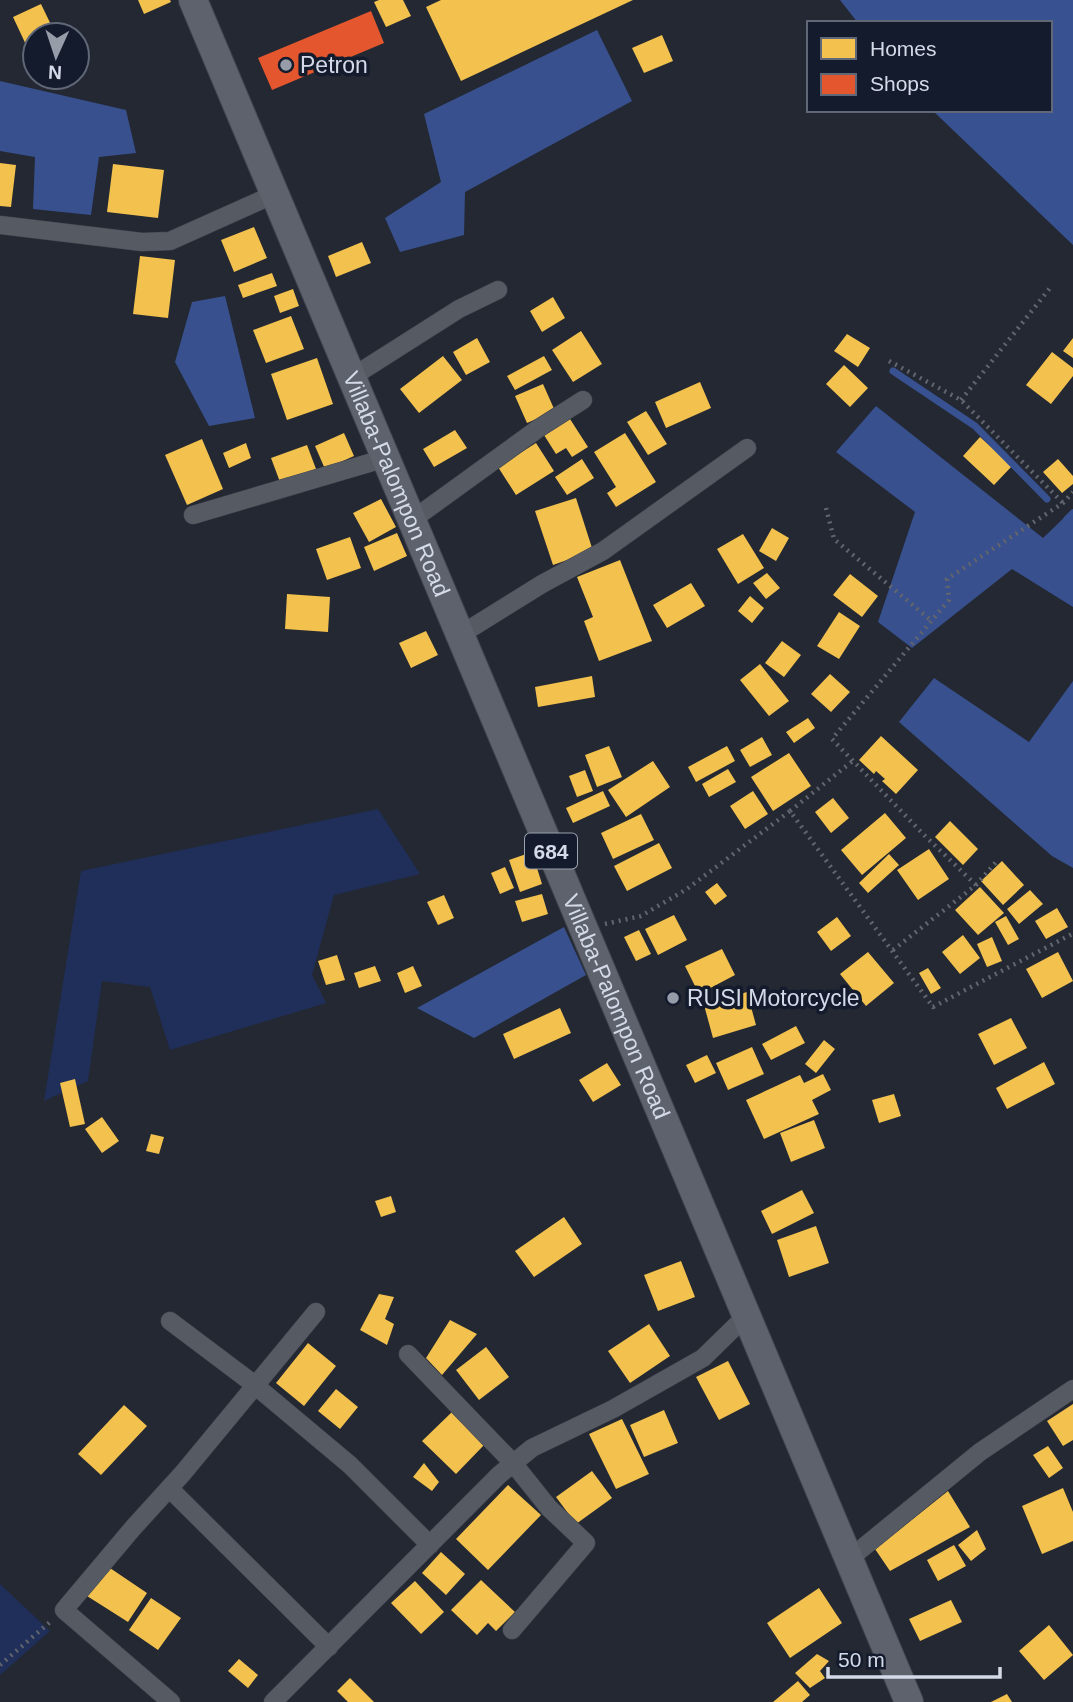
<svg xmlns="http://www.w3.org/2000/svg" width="1073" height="1702" viewBox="0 0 1073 1702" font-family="Helvetica,sans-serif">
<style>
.green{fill:#1f2f59}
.forest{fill:#38508d}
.water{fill:#385190}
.homes{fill:#f2c14e}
.shops{fill:#e4572e}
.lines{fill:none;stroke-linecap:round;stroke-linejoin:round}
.stream{stroke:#385190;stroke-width:7}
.street-casing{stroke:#41454e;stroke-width:19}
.primary-casing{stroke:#41454e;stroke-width:30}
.path{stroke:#62656d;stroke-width:4.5;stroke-dasharray:2 5;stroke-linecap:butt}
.street{stroke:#565a62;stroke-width:18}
.primary{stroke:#5d626d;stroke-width:28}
.poi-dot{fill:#969ca8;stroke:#131b2d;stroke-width:2.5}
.labels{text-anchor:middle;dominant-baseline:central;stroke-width:7;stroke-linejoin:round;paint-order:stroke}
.shield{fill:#131b2d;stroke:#9aa1af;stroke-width:2}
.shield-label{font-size:21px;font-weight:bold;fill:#d4dae7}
.poi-label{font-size:23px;fill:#d4dae7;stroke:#131b2d;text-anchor:start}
.street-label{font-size:23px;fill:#d4dae7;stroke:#131b2d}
</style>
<rect width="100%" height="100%" fill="#232832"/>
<!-- green -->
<path class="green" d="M378,809L420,874L334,895L312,975L326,1003L170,1050L150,987L102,981L88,1081L44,1101L81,871Z
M0,1584L50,1631L0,1675Z"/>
<!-- forest -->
<path class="forest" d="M597,30L632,101L465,192L464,235L400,252L385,218L441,182L424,114Z
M0,81L126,110L136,153L99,157L91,215L33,209L35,157L0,151Z
M225,296L255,418L209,426L175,362L192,302Z
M876,406L1043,538L1073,509V607L1012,569L912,648L878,622L915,512L836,452Z
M934,678L1029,742L1073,681V868L1052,856L899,722Z
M564,927L586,975L474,1038L417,1008Z"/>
<!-- water -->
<path class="water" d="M840,0H1073V245L932,110H1050V23H858Z"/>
<!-- homes -->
<path class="homes" d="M138,0H170L171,2L144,14Z
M379,0H403L411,16L386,27L374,2Z
M441,0H633L461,81L426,7Z
M41,4L56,35H35V64L13,17Z
M662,35L673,61L644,73L632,48Z
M0,163L16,165L11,207L0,206Z
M113,164L164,170L158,218L107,212Z
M254,227L267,258L234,272L221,240Z
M362,242L371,263L336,277L328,256Z
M140,256L175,260L168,318L133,314Z
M272,273L277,286L243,298L238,285Z
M293,289L299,306L280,313L274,296Z
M553,297L565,318L542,332L530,311Z
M291,316L304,349L266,363L253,330Z
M581,331L602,364L573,382L552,350Z
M847,334L870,348L858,367L834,351Z
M477,338L490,362L466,375L453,352Z
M1073,338V358L1063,351Z
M1052,352L1073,368V376L1051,404L1026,385Z
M443,356L462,380L419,413L400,389Z
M544,356L552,370L515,390L507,376Z
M317,358L333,404L287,420L271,374Z
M844,365L868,388L850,407L826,384Z
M700,382L711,408L666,428L655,402Z
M543,384L555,411L527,423L515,396Z
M646,411L667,444L648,455L627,422Z
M570,419L588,447L572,457L566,448L556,454L544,435Z
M455,430L467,448L434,467L423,449Z
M344,433L354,456L325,469L315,446Z
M625,433L656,482L616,507L607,493L616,487L594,452Z
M980,437L1012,466L994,485L963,456Z
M202,439L223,489L187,505L165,455Z
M246,443L251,458L229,468L223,453Z
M536,443L554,471L516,495L498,467Z
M307,445L316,469L280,482L271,458Z
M582,459L594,478L567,495L555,477Z
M1058,459L1073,476V484L1062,493L1043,472Z
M576,498L593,551L553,565L535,511Z
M381,499L396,527L369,542L353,513Z
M772,528L789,538L776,561L759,551Z
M397,533L407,556L374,571L364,547Z
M743,534L764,568L738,584L717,549Z
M350,537L361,568L327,580L316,549Z
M620,560L652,641L599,661L584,621L593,617L577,577Z
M767,573L780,588L766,599L753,583Z
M850,574L878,596L862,617L833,595Z
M691,583L705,606L667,628L653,605Z
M287,594L330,597L328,632L285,629Z
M750,596L764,608L752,623L738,611Z
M839,612L860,626L839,659L817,646Z
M426,631L438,655L411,668L399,643Z
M782,641L801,655L784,677L765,663Z
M760,664L789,701L769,716L740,680Z
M830,674L850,692L831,712L811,694Z
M592,676L595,697L538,707L535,687Z
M808,718L815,728L794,743L786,732Z
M881,736L918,770L896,794L882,781L885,779L876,771L874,774L859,760Z
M762,737L772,755L750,767L740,750Z
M609,746L622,777L597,787L585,755Z
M727,746L735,761L696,782L688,767Z
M789,753L811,786L773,811L751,777Z
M653,761L670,787L626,817L608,790Z
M728,769L736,782L709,797L702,784Z
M585,770L593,791L577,797L569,776Z
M603,791L610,806L573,823L566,808Z
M753,791L768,814L745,829L730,806Z
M833,798L849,818L831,833L815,812Z
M885,813L906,838L862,875L841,850Z
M641,814L654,840L613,859L601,833Z
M950,821L978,849L963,865L935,837Z
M659,843L672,868L627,891L614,866Z
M929,849L949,879L918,900L897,870Z
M532,852L542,884L520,892L509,860Z
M889,854L899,865L868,893L859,883Z
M1002,861L1024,885L1003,905L981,881Z
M505,867L514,888L500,894L491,873Z
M717,883L727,896L715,905L705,892Z
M980,887L1004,913L978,935L955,910Z
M1030,890L1043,904L1019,924L1007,909Z
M542,894L548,914L522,922L515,901Z
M444,895L454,918L438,925L427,902Z
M1057,908L1068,927L1046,939L1035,921Z
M674,915L687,940L658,955L645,929Z
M1006,916L1019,939L1008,945L995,922Z
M837,917L851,936L831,951L817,932Z
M639,930L651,954L636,961L624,937Z
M963,935L980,958L960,974L942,952Z
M992,937L1002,961L987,967L977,944Z
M722,949L735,975L699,994L685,966Z
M868,952L894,983L866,1006L840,974Z
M1058,952L1073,981L1042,998L1026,969Z
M337,955L345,980L326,985L318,961Z
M375,966L381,981L359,988L354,973Z
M413,966L422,986L405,993L397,973Z
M928,968L941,988L931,994L919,973Z
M747,992L756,1025L713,1038L704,1005Z
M560,1008L571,1033L514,1059L503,1034Z
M1011,1018L1027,1048L994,1065L978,1034Z
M796,1026L805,1043L771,1060L762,1044Z
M824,1040L835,1049L816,1073L805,1064Z
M752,1047L764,1074L728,1090L716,1063Z
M707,1055L716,1073L695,1083L686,1065Z
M1044,1062L1055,1084L1007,1109L996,1088Z
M607,1063L621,1085L593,1102L579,1080Z
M823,1074L831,1090L812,1100L819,1114L764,1139L746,1100L800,1075L804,1083Z
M75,1079L85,1124L70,1127L60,1083Z
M894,1094L901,1116L879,1123L872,1100Z
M102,1117L119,1141L102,1153L85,1129Z
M814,1120L825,1148L791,1162L780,1133Z
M151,1134L164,1137L159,1154L146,1151Z
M802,1190L814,1213L772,1234L761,1211Z
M391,1196L396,1212L381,1217L375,1201Z
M564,1217L582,1244L534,1277L515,1251Z
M816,1226L829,1263L789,1277L777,1240Z
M681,1261L695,1297L658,1311L644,1275Z
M379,1294L394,1297L385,1319L394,1324L387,1345L360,1330Z
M450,1320L477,1334L442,1375L426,1358Z
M649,1324L670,1356L630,1383L608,1351Z
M308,1343L336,1366L304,1406L276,1383Z
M486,1347L509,1377L479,1400L456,1370Z
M728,1361L750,1404L719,1420L696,1377Z
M336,1389L358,1407L340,1429L318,1411Z
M1073,1404V1440L1063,1446L1047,1421Z
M124,1405L147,1426L101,1475L78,1454Z
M664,1410L678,1443L644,1457L630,1425Z
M452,1412L485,1444L456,1474L422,1441Z
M622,1419L649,1474L616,1489L589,1434Z
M1048,1446L1063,1468L1049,1478L1033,1455Z
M424,1463L439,1482L432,1491L413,1477Z
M592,1471L612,1498L576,1524L556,1497Z
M508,1485L541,1515L488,1570L456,1539Z
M1063,1488L1073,1512V1541L1042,1554L1022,1506Z
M948,1491L970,1527L890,1571L875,1549Z
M977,1530L986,1549L971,1561L958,1545Z
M954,1545L966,1566L938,1581L927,1560Z
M441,1552L465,1574L446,1595L422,1573Z
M107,1566L147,1593L128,1622L87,1596Z
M481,1580L515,1612L496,1631L488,1623L477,1635L451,1610Z
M415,1581L444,1612L421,1634L391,1603Z
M819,1588L842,1623L790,1658L767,1623Z
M151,1598L181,1618L158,1650L129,1630Z
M951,1600L962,1622L920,1641L909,1619Z
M1049,1625L1073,1655L1044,1680L1019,1651Z
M817,1654L829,1661L820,1671L825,1678L810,1688L795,1673Z
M239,1659L258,1675L248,1688L228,1671Z
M350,1678L374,1702H348L337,1691Z
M798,1681L810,1695L802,1702H773Z
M1007,1694L1012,1702H991Z"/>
<!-- shops -->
<path class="shops" d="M371,11L384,43L272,90L258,58Z"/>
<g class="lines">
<!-- stream -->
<path class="stream" d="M893,371L975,426L1047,499
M1067,519L1073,513"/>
<!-- street casing -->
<g class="street-casing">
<path id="street" d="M0,225L142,242L170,241L275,194
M352,377L459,309L498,290
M193,515L386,458
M412,520L539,428L583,400
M460,635L542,584L603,551L747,448
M170,1321L251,1382L350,1465L430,1545
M408,1354L513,1463L549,1508L586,1543L512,1630
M169,1488L329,1647
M849,1559L980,1452L1073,1389
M171,1702L64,1610L133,1528L183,1473L316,1312
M273,1702L499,1475L532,1448L613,1409L703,1358L746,1316"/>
</g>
<!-- primary casing -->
<g class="primary-casing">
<g id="primary">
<path id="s1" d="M193,0L909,1702"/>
</g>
</g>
<!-- path -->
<path class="path" d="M889,361L961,400L1063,503
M961,400L1050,288
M826,508L834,539L933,622
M790,811L854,760
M976,885L923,834L832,739L949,600L947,579L1063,503L1073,492
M605,924L641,916L687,889L790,811L933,1007L1072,934
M893,950L976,885L997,861
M0,1665L50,1622"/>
<!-- street -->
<use href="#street" class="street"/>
<!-- primary -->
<use href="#primary" class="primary"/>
</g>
<!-- markers -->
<g class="poi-dot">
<circle cx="286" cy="65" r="7"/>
<circle cx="673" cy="998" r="7"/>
</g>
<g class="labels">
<!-- shield labels -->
<rect class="shield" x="525" y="833.5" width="52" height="35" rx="5"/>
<g class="shield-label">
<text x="551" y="851">684</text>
</g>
<!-- poi labels -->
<g class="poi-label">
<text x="300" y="65">Petron</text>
<text x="687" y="998">RUSI Motorcycle</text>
</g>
<!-- street labels -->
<g class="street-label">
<text stroke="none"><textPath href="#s1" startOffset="525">Villaba-Palompon Road</textPath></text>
<text stroke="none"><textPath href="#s1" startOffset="1092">Villaba-Palompon Road</textPath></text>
</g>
</g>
<!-- legend -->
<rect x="807" y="21" width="245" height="91" fill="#131b2d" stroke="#606777" stroke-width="2"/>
<rect x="821" y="38" width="35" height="21" fill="#f2c14e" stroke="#606777" stroke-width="2"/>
<text x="870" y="56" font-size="21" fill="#d4dae7">Homes</text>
<rect x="821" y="74" width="35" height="21" fill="#e4572e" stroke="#606777" stroke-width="2"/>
<text x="870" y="91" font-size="21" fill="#d4dae7">Shops</text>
<!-- north arrow -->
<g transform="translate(56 56) rotate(183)"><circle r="33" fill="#131b2d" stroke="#606777" stroke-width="2"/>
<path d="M0-5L12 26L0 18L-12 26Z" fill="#969ca8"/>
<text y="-10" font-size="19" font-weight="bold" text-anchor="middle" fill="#d4dae7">N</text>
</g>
<!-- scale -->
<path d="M828 1667v10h172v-10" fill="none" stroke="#d4dae7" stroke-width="3.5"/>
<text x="838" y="1667" font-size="21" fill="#d4dae7" stroke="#131b2d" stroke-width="5" paint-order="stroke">50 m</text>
</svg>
